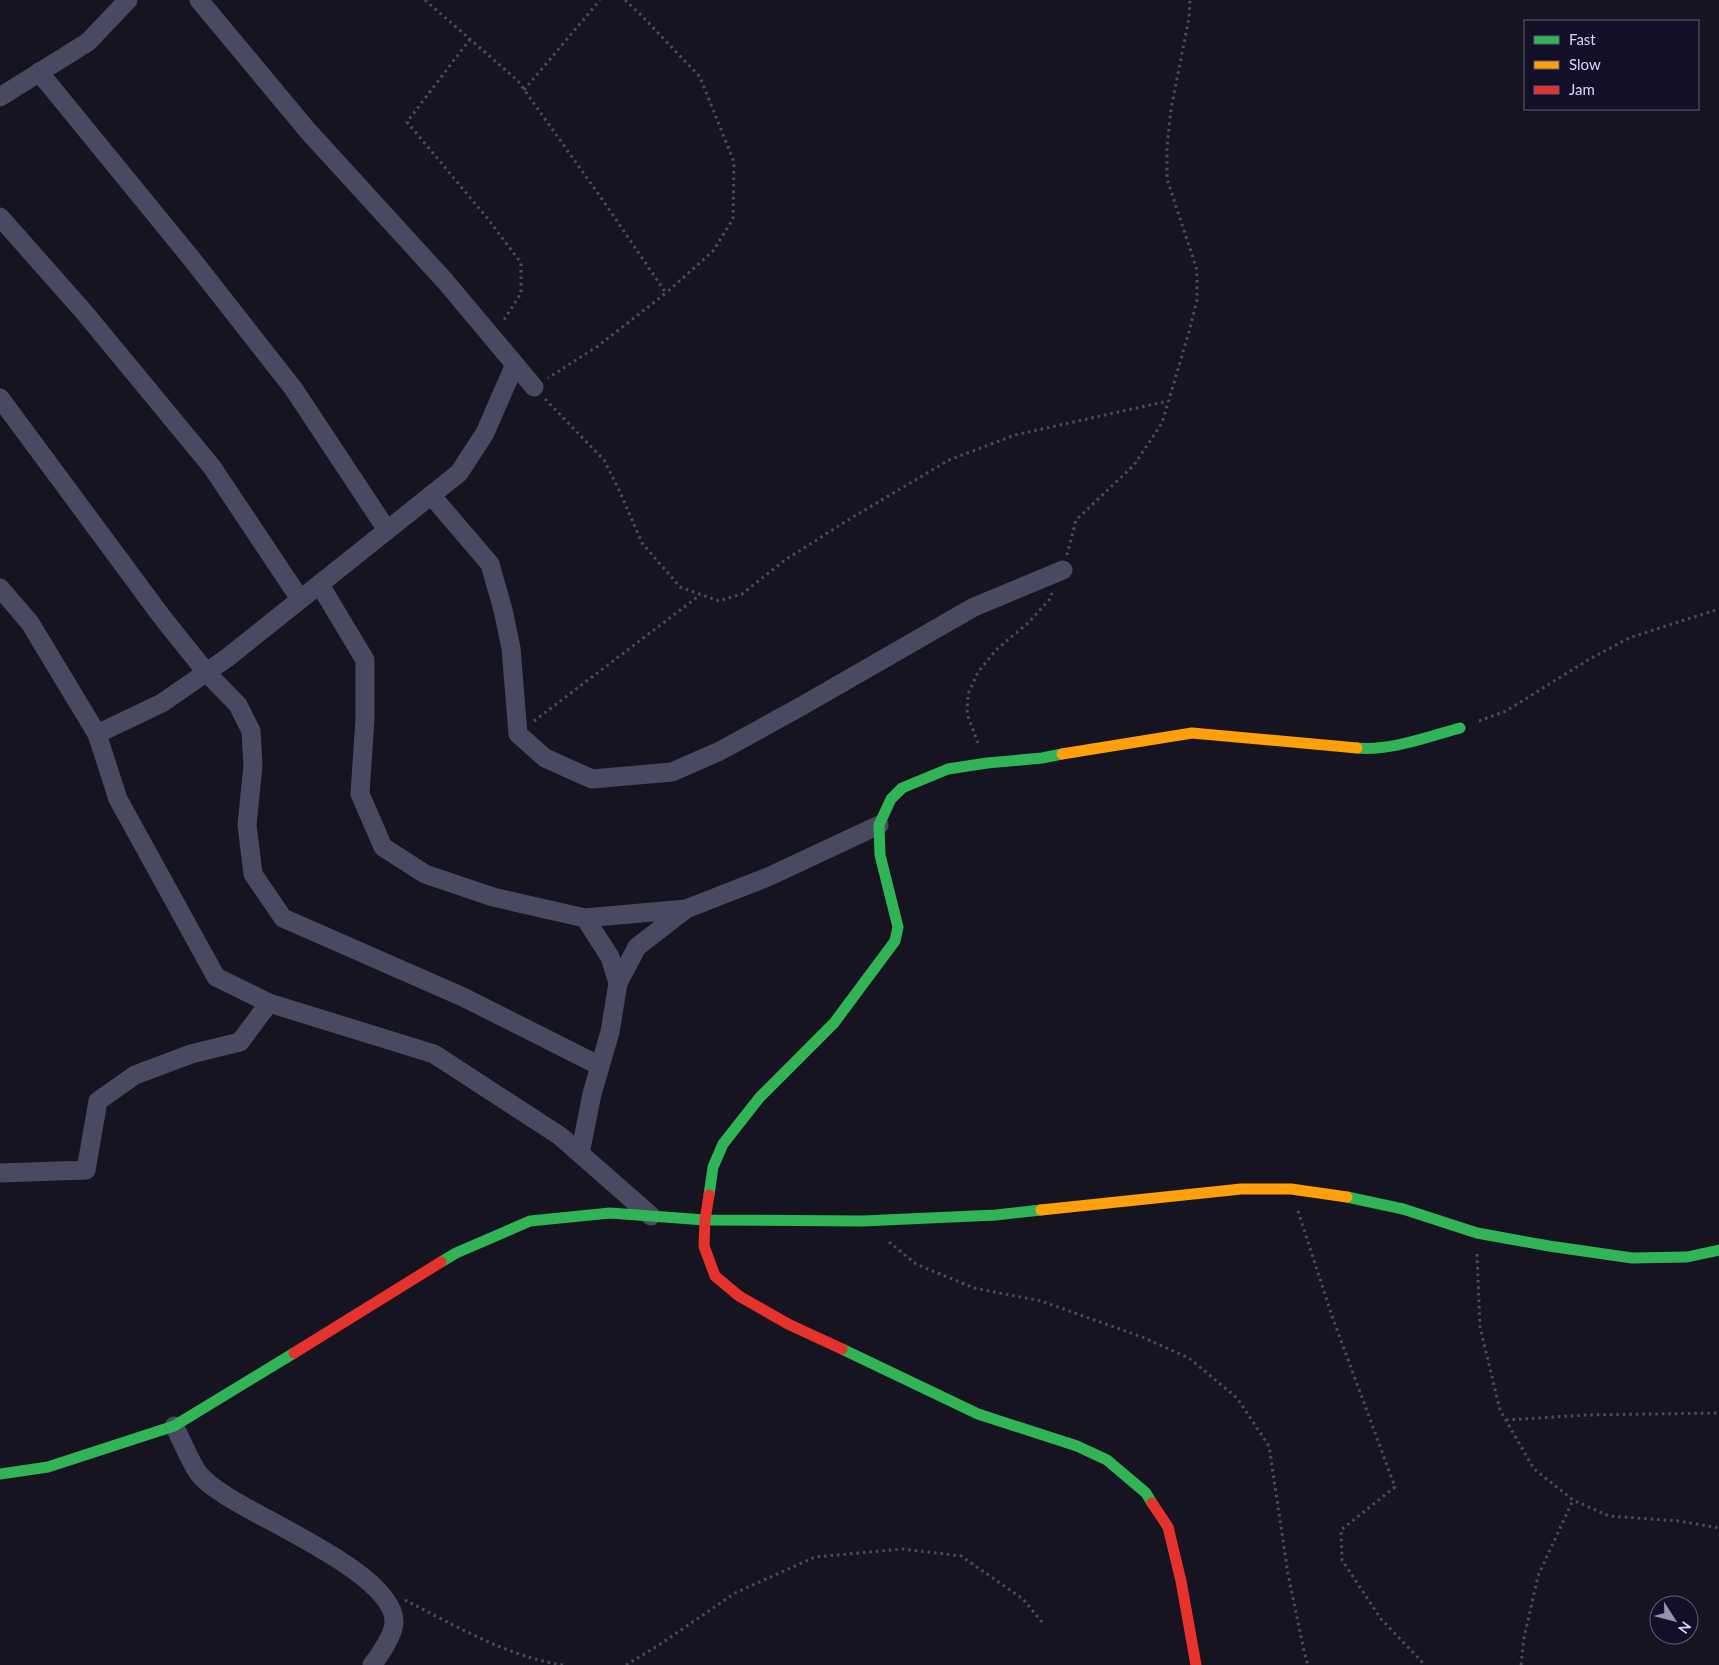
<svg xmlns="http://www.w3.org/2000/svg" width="1719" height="1665" viewBox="0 0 1719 1665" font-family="Lato,sans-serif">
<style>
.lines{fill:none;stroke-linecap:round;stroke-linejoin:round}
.path{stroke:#44505f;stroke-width:3;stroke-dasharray:2.5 4;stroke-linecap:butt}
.street{stroke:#4a4962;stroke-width:19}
.fast{stroke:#30b455;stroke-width:11}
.slow{stroke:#ff9f0a;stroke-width:11}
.jam{stroke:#e5322d;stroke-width:11}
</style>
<rect width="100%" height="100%" fill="#161421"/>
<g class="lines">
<!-- path -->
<path class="path" d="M425,0L518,81L604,202L666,293L598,346L548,378
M625,0L643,17L700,77L734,162L733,219L713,251L666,293
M470,39L407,122L488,219L521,263V293L502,323
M524,90L600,0
M545,399L604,460L620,492L642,543L680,587L719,601L742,594L785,560L848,520L949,460L1015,435L1168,401
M1067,555L1076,520L1134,465L1162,423L1189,332L1197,300V270L1167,179V146L1171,109L1189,18L1190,0
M534,721L700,595
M1479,721L1506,711L1588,660L1629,638L1719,609
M978,743L967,714L968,694L978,672L996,650L1028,623L1049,600L1052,593
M1298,1211L1332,1316L1395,1487L1341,1530L1342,1560L1381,1619L1425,1665
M889,1242L916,1264L974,1288L1041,1301L1142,1337L1189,1358L1237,1398L1269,1446L1288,1574L1304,1651L1308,1665
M1477,1254L1480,1327L1500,1410L1534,1469L1573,1500L1609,1516L1679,1521L1719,1528
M1506,1420L1586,1415L1719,1413
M405,1600C454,1625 508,1657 563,1665
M626,1665L659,1645L735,1593L815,1557L902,1549L961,1556L1023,1599L1042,1622
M1521,1665L1524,1638L1538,1576L1573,1500"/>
<!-- street -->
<path class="street" d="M199,0L308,131L445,281L534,387
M39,72L191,258L293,388L387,530
M0,97L88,42L128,0
M0,217L84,312L212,467L300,599
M0,398L162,617L206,672L238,705L251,731L253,765L247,825L253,874L283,918L463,997L600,1066
M431,495L490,564L503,610L511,648L518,734L545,758L592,779L672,772L720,751L800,707L974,607L1063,570
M320,585L365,660V719L360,794L383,847L425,874L493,897L585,918L686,909L768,877L879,825
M0,588L30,623L97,734L118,799L216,977L269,1003L434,1054L560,1136L651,1216
M97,734L162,703L227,658L459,473L485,433L515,364
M618,983L637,947L686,909
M580,1154L592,1094L610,1032L618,983L610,957L585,918
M0,1173L86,1170L98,1101L135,1075L191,1054L240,1042L269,1003
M174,1426C181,1438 191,1464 199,1474C205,1481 214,1488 222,1493C258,1519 395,1574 394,1622C394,1634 380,1655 372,1665"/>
<!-- fast -->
<path class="fast" d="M1357,748C1391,751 1427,737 1460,728
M709,1195L713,1167L723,1144L760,1097L834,1023L895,941L898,927L880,855L879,825L891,799L902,788L948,769L987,763L1042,758L1062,754
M1347,1197L1403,1209L1477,1233L1549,1246L1632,1258L1687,1257L1719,1250
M441,1262L456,1253L530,1221L610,1213L705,1220L863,1221L996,1215L1041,1210
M842,1349L978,1414L1077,1446L1107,1460L1146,1493L1152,1503
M0,1474L48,1467L174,1426L294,1353"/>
<!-- slow -->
<path class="slow" d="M1062,754L1192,733L1357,748
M1041,1210L1241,1189H1291L1347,1197"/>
<!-- jam -->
<path class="jam" d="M709,1195L705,1220L704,1246L715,1276L739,1296L788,1324L842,1349
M294,1353L441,1262
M1152,1503L1168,1527L1181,1581L1196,1665"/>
</g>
<!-- legend -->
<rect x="1524" y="20" width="175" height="90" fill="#130f26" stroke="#625e7d"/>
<rect x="1534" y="36" width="25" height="8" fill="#30b455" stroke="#625e7d"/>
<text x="1569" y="45" font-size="15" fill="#d9d4ff">Fast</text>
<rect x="1534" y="61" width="25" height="8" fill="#ff9f0a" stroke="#625e7d"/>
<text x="1569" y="70" font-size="15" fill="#d9d4ff">Slow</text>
<rect x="1534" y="86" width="25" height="8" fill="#e5322d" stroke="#625e7d"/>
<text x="1569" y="95" font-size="15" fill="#d9d4ff">Jam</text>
<!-- north arrow -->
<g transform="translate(1674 1620) rotate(126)"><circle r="24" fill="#130f26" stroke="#625e7d"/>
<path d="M0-4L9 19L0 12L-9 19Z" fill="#9591b1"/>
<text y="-8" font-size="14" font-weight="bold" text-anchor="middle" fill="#d9d4ff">N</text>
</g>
</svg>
